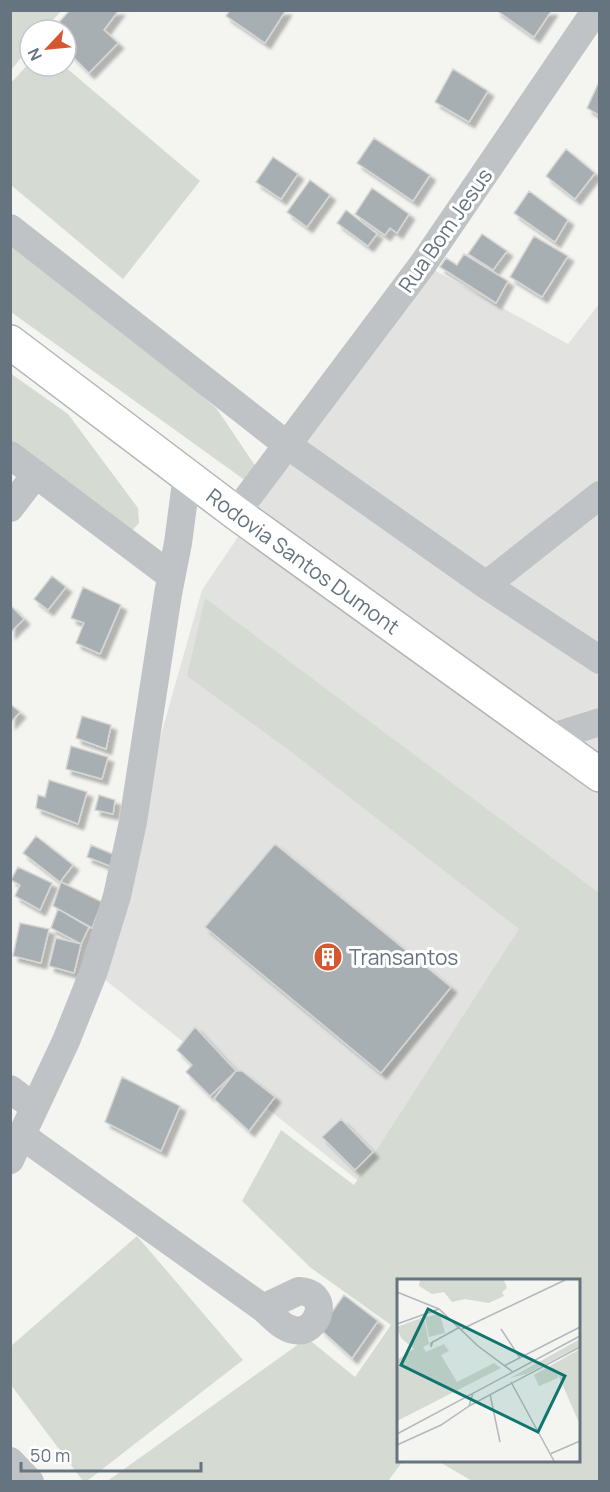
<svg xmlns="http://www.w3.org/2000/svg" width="610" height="1492" viewBox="0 0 610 1492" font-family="Manrope,sans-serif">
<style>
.built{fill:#e2e3e1}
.green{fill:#d5dbd2}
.building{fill:#a7afb3;stroke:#d5d5d3;stroke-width:1.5;filter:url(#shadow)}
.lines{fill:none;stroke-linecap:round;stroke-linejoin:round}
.trunk-casing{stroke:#b2b6b8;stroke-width:36}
.minor{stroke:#bfc3c6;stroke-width:28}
.trunk{stroke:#fff;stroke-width:33}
.labels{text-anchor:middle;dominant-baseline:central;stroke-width:6;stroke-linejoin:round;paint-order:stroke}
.street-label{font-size:21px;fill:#65747f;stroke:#fff}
.poi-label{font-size:21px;fill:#65747f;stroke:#fff;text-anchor:start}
.inset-road{fill:none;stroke:#b2b9bc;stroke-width:1.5}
.view{fill:#0f766e;fill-opacity:0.15;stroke:#0f766e;stroke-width:3}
.inset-edge{fill:none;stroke:#65747f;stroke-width:3}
</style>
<defs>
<filter id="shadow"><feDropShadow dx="5.5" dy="5.5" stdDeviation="1.5" flood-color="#0004"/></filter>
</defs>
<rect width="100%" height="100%" fill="#f4f4f1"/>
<!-- built -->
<path class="built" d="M423,264L568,344L599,304V1373L578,1280H483L94,971L202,590Z"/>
<!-- green -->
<path class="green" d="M11,10L61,11L44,30H30V47L11,70Z
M30,62V66H64L200,181L123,279L11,185V83Z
M11,245L147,347L217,409L258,470L246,481L11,312Z
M10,373L68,414L138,508L139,523L131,532L11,452Z
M205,598L599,893V1481H472L438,1461L578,1460V1280H398V1460L403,1461L388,1481L106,1482L307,1338L355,1377L391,1325L311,1268L242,1201L281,1130L354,1185L519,929L290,751L187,676Z
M137,1236L243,1360L87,1481H83L11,1385V1346Z"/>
<!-- building -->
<path class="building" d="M70,10H119L104,30L118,43L89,73L66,50V30H52Z
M230,10H286L265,43L226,16Z
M496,10H552L534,37Z
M453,69L488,91L469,122L435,102Z
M599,82H600V116L587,108Z
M374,138L430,175L413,201L357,163Z
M566,149L595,173L575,199L546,176Z
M273,157L298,174L281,199L256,182Z
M310,180L330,195L307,227L287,212Z
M372,188L409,214L397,233L390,228L385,235L355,214Z
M529,191L568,220L555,242L514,213Z
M346,210L377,234L368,246L337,223Z
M482,234L507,251L493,270L468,254Z
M534,236L568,256L542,297L510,277Z
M464,254L508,281L496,303L440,267L446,258L457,265Z
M52,576L66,587L48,610L34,599Z
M83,587L121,605L100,654L76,643L84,623L71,618Z
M10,605L24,619L10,633Z
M10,704L20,712L10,723Z
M82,716L111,725L106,749L76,738Z
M71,746L108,757L102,779L66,769Z
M49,780L87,792L78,824L36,808L38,795L45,797Z
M99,795L115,800L113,814L95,810Z
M36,836L73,865L60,882L23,853Z
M275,844L451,987L381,1073L205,927Z
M91,845L115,855L110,866L87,857Z
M18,867L52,883L40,910L15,896L20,885L11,880Z
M61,882L102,902L92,928L53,906Z
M58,909L89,927L81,944L51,928Z
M20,923L49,929L41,963L13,956Z
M56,938L81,944L74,973L49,966Z
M195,1027L236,1071L210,1096L186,1072L192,1065L177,1050Z
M236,1071H242L275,1097L249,1131L214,1099Z
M122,1077L180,1106L161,1151L105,1122Z
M341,1119L373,1152L355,1170L322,1137Z
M344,1295L378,1321L352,1358L320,1329Z"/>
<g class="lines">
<!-- trunk casing -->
<g class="trunk-casing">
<g id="trunk">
<path id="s1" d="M10,342L236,513L600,775"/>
</g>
</g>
<!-- minor -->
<path class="minor" d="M10,228L286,444L486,585L600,660
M10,455L171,576
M10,508L36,474
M236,513L423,264L596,10
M486,585L600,495
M549,738L600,722
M10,1089L34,1107
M21,1135L263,1308C272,1316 282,1328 294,1330C318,1335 333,1293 299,1291L263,1308
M10,1160L66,1041L94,971L117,896L133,822L168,594L178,543L187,475
M10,1461L30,1482"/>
<!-- trunk -->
<use href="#trunk" class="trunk"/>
</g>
<!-- icons -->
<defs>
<g id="building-disc" transform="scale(1.5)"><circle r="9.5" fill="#d6562f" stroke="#fff"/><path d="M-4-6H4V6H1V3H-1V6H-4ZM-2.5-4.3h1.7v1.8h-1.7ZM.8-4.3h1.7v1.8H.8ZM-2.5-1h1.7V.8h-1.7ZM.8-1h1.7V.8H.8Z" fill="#fff"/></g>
</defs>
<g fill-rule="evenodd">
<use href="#building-disc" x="328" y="957"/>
</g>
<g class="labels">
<!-- street labels -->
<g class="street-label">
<text transform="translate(445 230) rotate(-55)">Rua Bom Jesus</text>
<text stroke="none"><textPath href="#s1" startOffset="366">Rodovia Santos Dumont</textPath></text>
</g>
<!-- poi labels -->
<g class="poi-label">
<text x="349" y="957">Transantos</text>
</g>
</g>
<!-- overview -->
<g transform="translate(397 1279)">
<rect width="183" height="183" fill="#f4f4f1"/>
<path d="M23,1H107L110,9L105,13L107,17L92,24L68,20L55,23L47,13L35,15L22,7ZM43,35L48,54L32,58L28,38ZM27,38L32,65L26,68L29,73L47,65L52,72L44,76L60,103L97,84L104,89L0,142V81L17,70L4,59L0,48ZM183,60V67L129,95L113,99ZM183,70V146L160,93L161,99L142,107L137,96Z" fill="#d5dbd2"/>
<path class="inset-road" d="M0,13L42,30L81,67L116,93M0,45L42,30M65,50L168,1M104,50L123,79M36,62L34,68V64L63,48M107,87L183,48M114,103L157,182M93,115L103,163M72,127L183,68M0,155L183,57M0,166L44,146L72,127L76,114M153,175L183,162"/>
<path class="view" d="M31,30L168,97L141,153L4,86Z"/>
<rect width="183" height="183" class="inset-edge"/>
</g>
<!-- border -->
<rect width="610" height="1492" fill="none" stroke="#65747f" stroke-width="24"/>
<!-- north arrow -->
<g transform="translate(48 48) rotate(244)"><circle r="28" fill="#ffffff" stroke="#c1c7cc" stroke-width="1.5"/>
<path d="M0-4.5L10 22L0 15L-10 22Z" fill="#d6562f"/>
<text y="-9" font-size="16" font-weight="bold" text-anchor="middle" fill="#65747f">N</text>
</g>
<!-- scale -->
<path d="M21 1462v9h180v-9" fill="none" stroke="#65747f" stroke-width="3"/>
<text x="30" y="1462" font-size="18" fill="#65747f" stroke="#ffffff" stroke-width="4.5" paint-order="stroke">50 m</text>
</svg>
